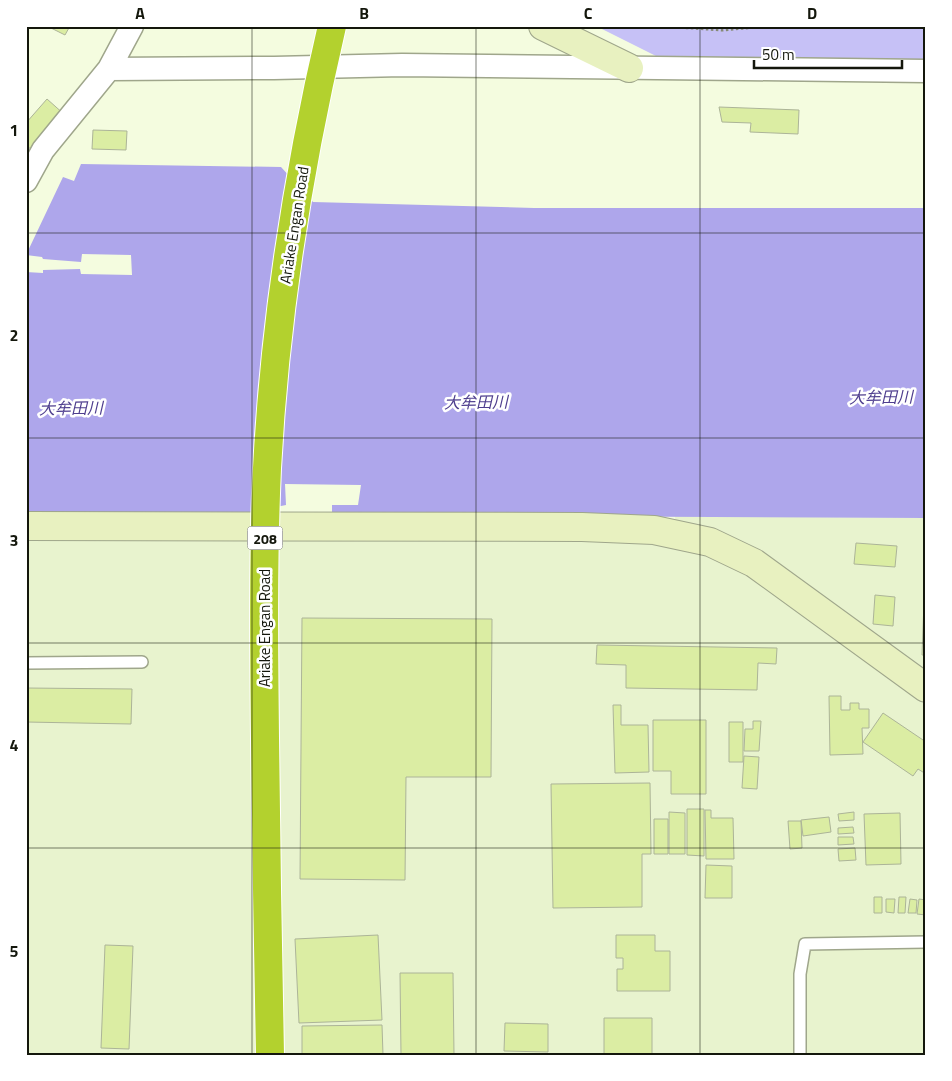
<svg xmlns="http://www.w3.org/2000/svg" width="952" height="1081" viewBox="0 0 952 1081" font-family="'Titillium Web','Noto Sans JP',sans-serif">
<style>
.built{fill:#e8f3ce}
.green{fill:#c6c1f6}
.water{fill:#aea6eb}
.building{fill:#dbeda3;stroke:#acb498}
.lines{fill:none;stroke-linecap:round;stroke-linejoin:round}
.lane-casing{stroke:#9fa68b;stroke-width:14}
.street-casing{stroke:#9fa68b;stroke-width:25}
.secondary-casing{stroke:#9fa68b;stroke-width:30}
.path{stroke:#858a76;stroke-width:3;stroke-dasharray:2.5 2.5;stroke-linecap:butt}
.lane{stroke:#fff;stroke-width:11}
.street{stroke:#fff;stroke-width:22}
.secondary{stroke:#e8f1c0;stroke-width:28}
.highway-bridge-casing{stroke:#fff;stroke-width:30;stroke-linecap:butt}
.highway-bridge{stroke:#b3d12e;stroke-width:28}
.grid{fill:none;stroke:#14170c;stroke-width:1;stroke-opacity:0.55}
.labels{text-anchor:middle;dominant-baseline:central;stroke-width:5;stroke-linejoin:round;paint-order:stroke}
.shield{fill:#fff;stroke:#5a5d55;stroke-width:1}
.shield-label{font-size:14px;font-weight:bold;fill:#14170c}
.street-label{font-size:15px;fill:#14170c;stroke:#fff}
.water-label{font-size:16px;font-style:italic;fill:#4e3e8e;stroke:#fff}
.neatline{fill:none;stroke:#14170c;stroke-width:2}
.grid-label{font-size:16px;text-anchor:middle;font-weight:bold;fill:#14170c}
</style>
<rect width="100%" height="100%" fill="#f4fcdf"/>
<!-- built -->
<path class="built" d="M675,516L926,518V1055H26V541L605,538L677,547Z"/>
<!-- green -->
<path class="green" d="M596,26H926V60L660,58Z"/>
<!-- water -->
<path class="water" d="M81,164L281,167L313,202L534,208H926V518L332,515V505H358L361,485L285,484L286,505L236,515H26V272L43,273V270L80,269L81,274L132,275L131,255L82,254L81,262L43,259L42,257L26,255L63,177L74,181Z"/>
<!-- building -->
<path class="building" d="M47,26H70L65,35Z
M47,99L65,115L33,151L26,145V123Z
M719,107L799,110L798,134L750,132L751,123L722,122Z
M93,130L127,131L126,150L92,149Z
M856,543L897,546L895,567L854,564Z
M925,576H926V655H922Z
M875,595L895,597L893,626L873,624Z
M302,618L492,619L491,777H406L405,880L300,879Z
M597,645L777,648L776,664L758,663L757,690L626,688V665L596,664Z
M26,688L132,689L131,724L26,722Z
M829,696H841V710H850V703H859V709H869V728H862L863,754L830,755Z
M613,705H621V725H648L649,772L615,773Z
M883,713L926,742V774L918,769L913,776L863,742Z
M653,720H706V794H671V771H653Z
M753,721H761L759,751H744L745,729H753Z
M729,722H743V762H729Z
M744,756L759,757L757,789L742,788Z
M650,783L651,854H642V907L553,908L551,784Z
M687,809H704V856L687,855Z
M705,810H711V818H733L734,859H706Z
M669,812L685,813V854H669Z
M854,812V820L839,821L838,814Z
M900,813L901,864L866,865L864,814Z
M829,817L831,832L803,836L801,820Z
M654,819H668V854H654Z
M788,821H801L802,848L790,849Z
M853,827L854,833L838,834V828Z
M838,837H853L854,844L838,845Z
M855,848L856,860L839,861L838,849Z
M706,865L732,866V898H705Z
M874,897H882V913H874Z
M899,897H906L905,913H898Z
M886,899H895L894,913L886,912Z
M910,899L917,900L916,913H908Z
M919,899L926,900V915L917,914Z
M378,935L382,1020L299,1023L295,939Z
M616,935H655V951H670V991H617V969H623V958H616Z
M105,945L133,946L129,1049L101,1048Z
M400,973H453L454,1055H401Z
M604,1018H652V1055H604Z
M505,1023L548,1024V1052L504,1051Z
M382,1025L383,1055H302V1026Z"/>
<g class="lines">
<!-- lane casing -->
<g class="lane-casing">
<path id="lane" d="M26,663L142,662
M800,1055V974L805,944L926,942"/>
</g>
<!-- street casing -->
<g class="street-casing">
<path id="street" d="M109,69L274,68L402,65L926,71
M26,181L43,150L109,69L132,26"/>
</g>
<!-- secondary casing -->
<g class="secondary-casing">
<path id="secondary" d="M543,26L629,68
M26,526L582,527L654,530L710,542L754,563L926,688"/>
</g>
<!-- path -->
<path class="path" d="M661,26L722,30L768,26"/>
<!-- lane -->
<use href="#lane" class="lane"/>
<!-- street -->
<use href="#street" class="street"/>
<!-- secondary -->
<use href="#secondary" class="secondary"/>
<!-- highway-bridge casing -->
<g class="highway-bridge-casing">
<path id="highway-bridge" d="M270,1055C268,949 266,844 265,738C264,648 263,558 267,468C275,319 298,171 332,26"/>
</g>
<!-- highway-bridge -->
<use href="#highway-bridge" class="highway-bridge"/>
</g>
<!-- grid -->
<path class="grid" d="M252,26V1055M476,26V1055M700,26V1055M26,233H926M26,438H926M26,643H926M26,848H926"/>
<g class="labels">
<!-- shield labels -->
<rect class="shield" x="247.5" y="526.5" width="35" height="23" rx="4"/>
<g class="shield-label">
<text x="265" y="538">208</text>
</g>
<!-- street labels -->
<g class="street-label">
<text transform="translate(294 225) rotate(-81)">Ariake Engan Road</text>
<text transform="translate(264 628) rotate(-90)">Ariake Engan Road</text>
</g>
<!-- water labels -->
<g class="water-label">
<text transform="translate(881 397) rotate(-1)">大牟田川</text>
<text transform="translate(476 402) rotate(-1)">大牟田川</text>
<text transform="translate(71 408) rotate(-1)">大牟田川</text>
</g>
</g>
<!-- border -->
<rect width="952" height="1081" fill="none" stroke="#ffffff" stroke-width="55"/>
<!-- scale -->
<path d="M754 60v8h148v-8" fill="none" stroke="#14170c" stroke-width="2.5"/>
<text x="762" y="60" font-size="15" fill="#14170c" stroke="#ffffff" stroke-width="4" paint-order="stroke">50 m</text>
<rect x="28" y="28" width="896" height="1026" class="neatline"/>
<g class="grid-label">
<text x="140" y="19">A</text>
<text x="364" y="19">B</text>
<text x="588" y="19">C</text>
<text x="812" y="19">D</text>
<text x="14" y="136">1</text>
<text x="14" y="341">2</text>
<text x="14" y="546">3</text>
<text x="14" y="751">4</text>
<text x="14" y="957">5</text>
</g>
</svg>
